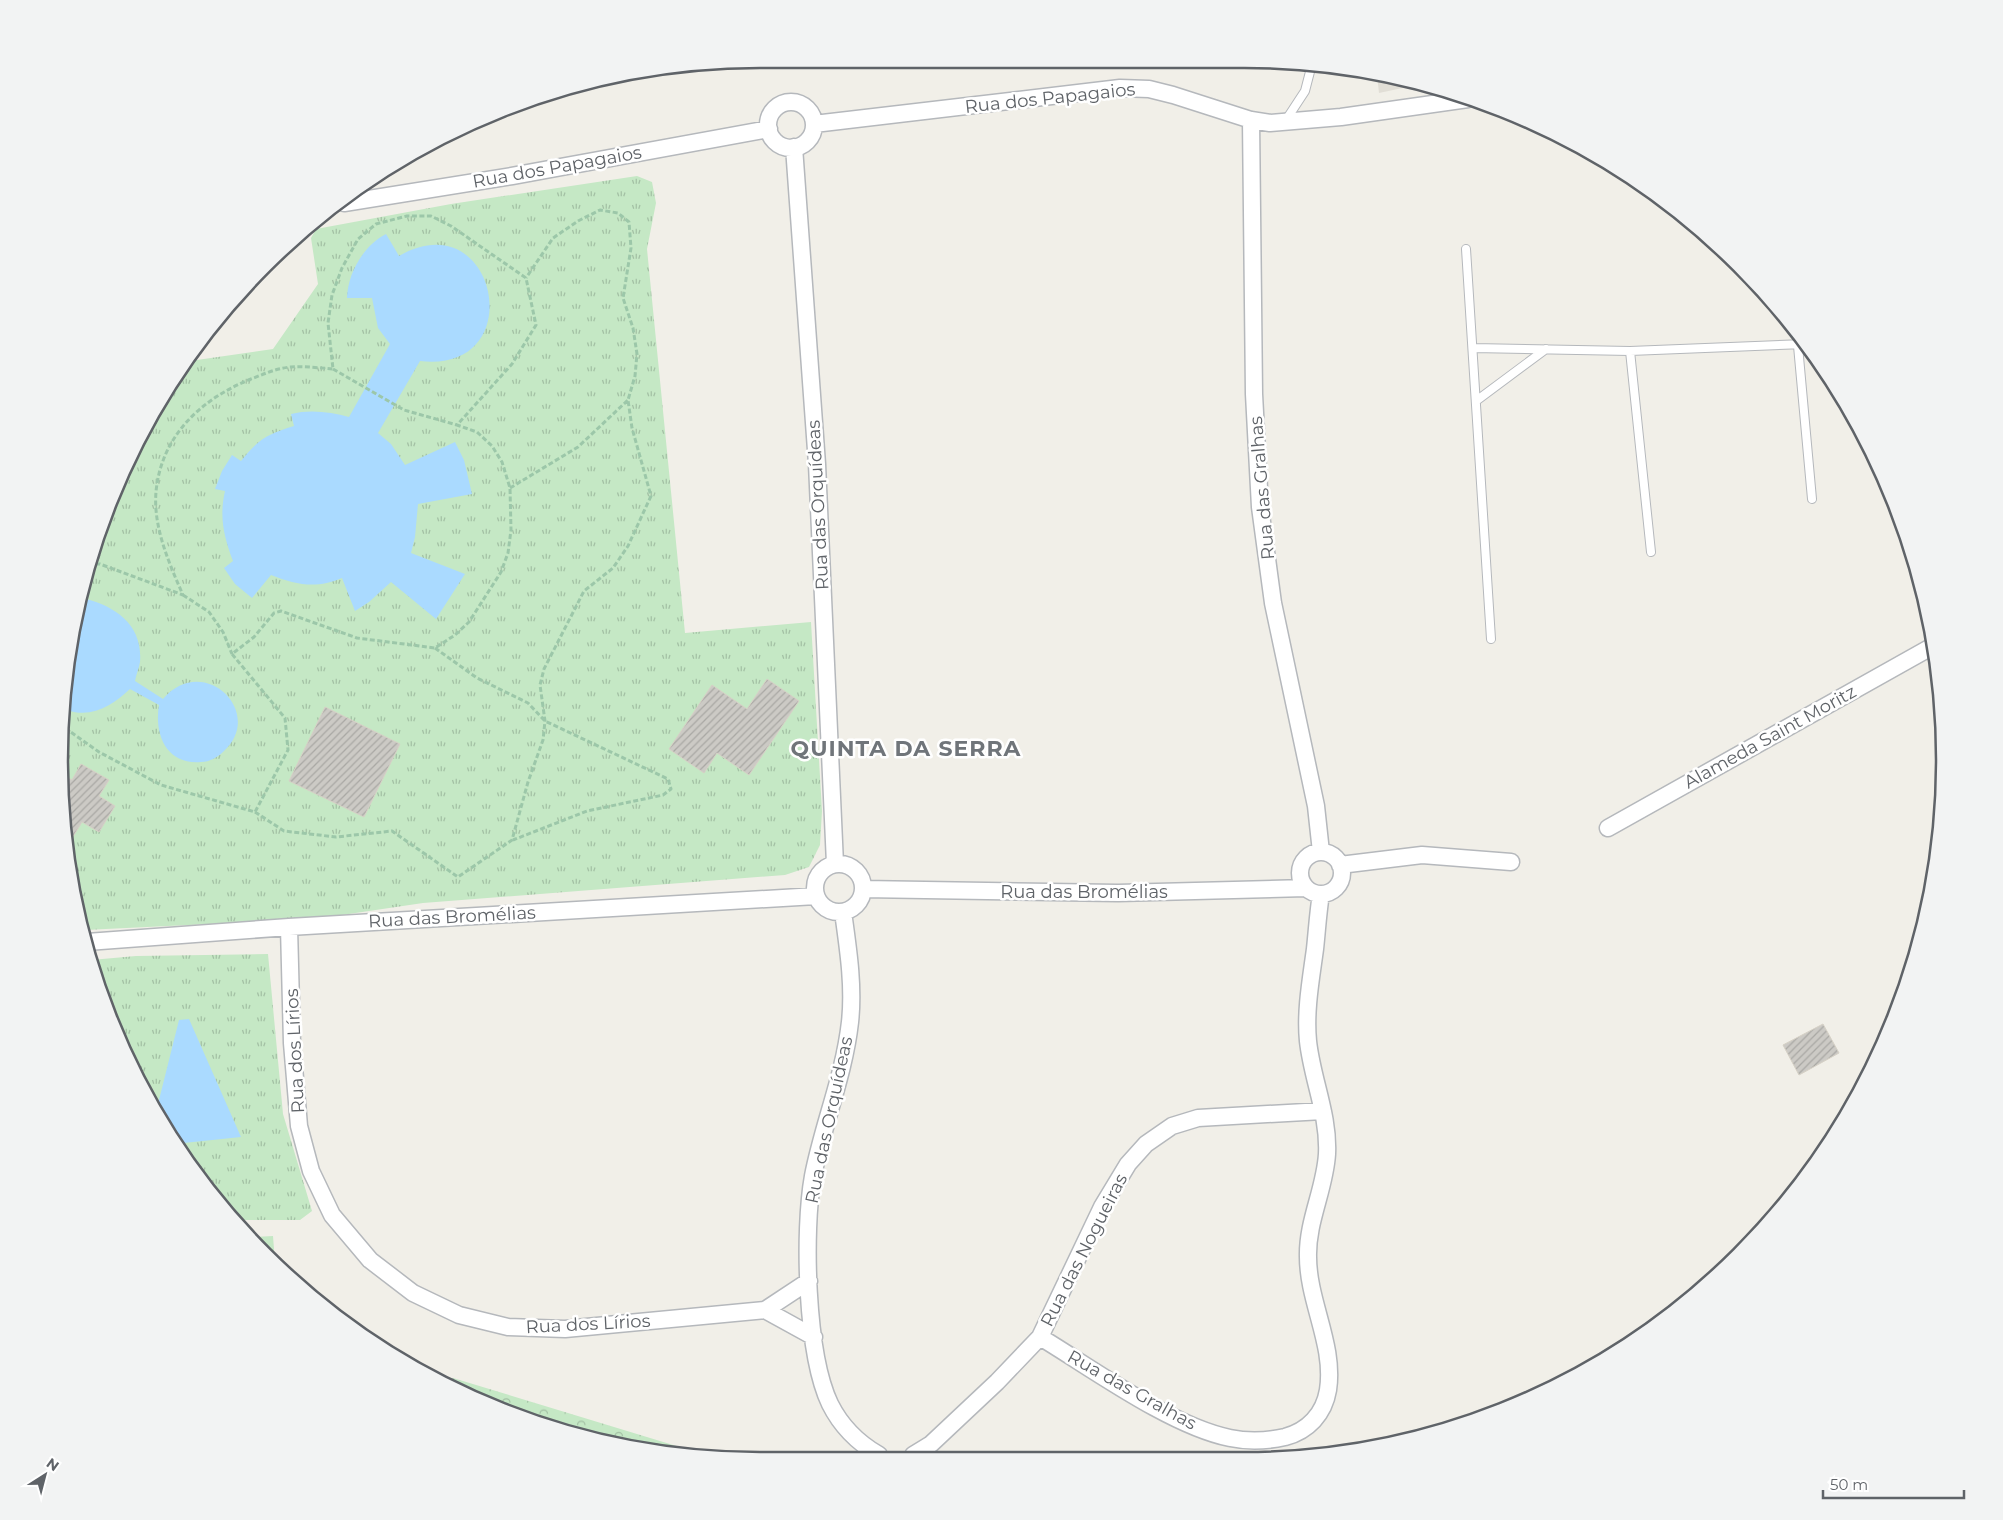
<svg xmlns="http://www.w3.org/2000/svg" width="2003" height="1520" viewBox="0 0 2003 1520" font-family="Montserrat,sans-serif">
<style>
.education{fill:#e1ded6}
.forest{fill:url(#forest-crowns)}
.park{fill:url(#park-tufts)}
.water{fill:#aadaff}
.building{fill:url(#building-hatch);stroke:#d6d1c6}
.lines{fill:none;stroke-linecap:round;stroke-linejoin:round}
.lane-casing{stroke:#b5b8bc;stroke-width:10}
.street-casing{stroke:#b5b8bc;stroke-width:19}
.path{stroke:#9cc7a9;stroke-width:3;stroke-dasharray:5 2.5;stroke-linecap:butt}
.lane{stroke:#fff;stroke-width:8}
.street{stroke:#fff;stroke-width:16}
.labels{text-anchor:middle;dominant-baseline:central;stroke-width:5;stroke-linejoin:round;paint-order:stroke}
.street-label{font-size:18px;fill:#5f6368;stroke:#fff}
.district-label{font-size:22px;font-weight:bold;letter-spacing:1px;fill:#70757a;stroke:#fff}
.rim{fill:none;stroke:#5f6368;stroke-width:2.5}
</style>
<defs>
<pattern id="forest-crowns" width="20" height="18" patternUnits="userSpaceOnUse" patternTransform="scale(1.25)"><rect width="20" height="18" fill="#c5e8c5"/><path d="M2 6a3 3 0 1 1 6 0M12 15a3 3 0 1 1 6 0" fill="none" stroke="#a3c0a4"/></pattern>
<pattern id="park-tufts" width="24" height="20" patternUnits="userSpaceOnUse" patternTransform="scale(1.25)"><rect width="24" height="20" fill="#c5e8c5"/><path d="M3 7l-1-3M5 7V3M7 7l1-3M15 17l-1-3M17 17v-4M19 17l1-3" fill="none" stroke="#a3c0a4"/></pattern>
<pattern id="building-hatch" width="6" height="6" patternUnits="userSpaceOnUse" patternTransform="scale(1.25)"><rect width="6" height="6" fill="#cccac5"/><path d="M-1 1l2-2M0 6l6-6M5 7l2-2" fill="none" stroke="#a9a8a4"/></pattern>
</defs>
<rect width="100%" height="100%" fill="#f1efe8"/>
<!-- education -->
<path class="education" d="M1377,75L1425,83H1426L1379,93Z"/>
<!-- forest -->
<path class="forest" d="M273,1236L275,1262L253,1237Z
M453,1378L706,1455H707H668L534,1424L445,1383Z"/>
<!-- park -->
<path class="park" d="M637,176L652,182L656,203L647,249L685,633L811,622L822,811L820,845L809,867L785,875L423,903L315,919L85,930L60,806L72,623L131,450L177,370L183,362L273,349L318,284L311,238L316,229L451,204Z
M268,954L283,1114L312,1211L300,1220H239L177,1150L96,986L91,960L136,956Z"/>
<!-- water -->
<path class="water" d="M386,234L399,256C497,200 532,374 420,361L378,433L391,444L405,465L455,442L464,460L472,494L418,504L415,537L411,553L465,574L436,619L391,582L369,602L355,611L342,578C317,589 296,585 271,575L252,598L235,584L224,568L233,561C224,537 219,517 225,491L215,489L222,471L232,455L241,461C258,439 268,434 294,426L291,414C310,409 331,412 349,417L390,344L378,328L372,298H347C348,273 363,246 386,234Z
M86,599C117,607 143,626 140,662C139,668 136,675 135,681L163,699C203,652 266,712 224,751C218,757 210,762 201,762C166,765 154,734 159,705L130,689C113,705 92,719 67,710L72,623L80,600Z
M189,1019L241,1137L174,1144L157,1108L179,1020Z"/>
<!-- building -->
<path class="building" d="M767,679L799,701L749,775L717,753L704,773L669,749L712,685L747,709Z
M325,707L400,744L364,817L289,781Z
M81,764L109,780L99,796L115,806L99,832L82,822L68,845L60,806L62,774L72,780Z
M1823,1024L1839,1053L1799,1075L1783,1045Z"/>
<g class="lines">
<!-- lane casing -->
<g class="lane-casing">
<path id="lane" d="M1286,120L1305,91L1312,64
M1466,249L1491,639
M1797,335L1812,499
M1473,348L1630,351L1805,344
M1630,351L1651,552
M1476,401L1546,349"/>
</g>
<!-- street casing -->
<g class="street-casing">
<path id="street" d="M768 125a23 23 0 1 1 46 0a23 23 0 1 1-46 0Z
M1251,120L1254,394L1260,507L1273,603L1316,806L1321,852
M814,124L1120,88L1149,89L1173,95L1251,120L1270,123L1341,117L1468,99
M794,147L817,464L835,864
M344,203L512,176L769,129
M1608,828L1933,646
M1300 873a21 21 0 1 1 42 0a21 21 0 1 1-42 0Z
M815 888a24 24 0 1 1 48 0a24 24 0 1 1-48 0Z
M1340,865L1422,855L1511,862
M863,889L1118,893L1306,888
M843,912C848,948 854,986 850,1022C844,1076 823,1124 813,1176C803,1231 806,1354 830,1404C841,1426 858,1443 879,1455
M289,927L292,1043L299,1126L311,1171L332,1215L370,1260L413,1293L459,1315L508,1327L565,1329L765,1310L809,1281
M87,942L289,927L816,896
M765,1310L814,1337
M1040,1337C1093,1369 1171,1426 1230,1438C1249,1442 1267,1441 1285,1437C1308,1431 1324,1414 1328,1390C1335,1345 1308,1302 1308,1257C1307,1221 1325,1189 1327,1154C1329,1115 1312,1079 1308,1041C1305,1011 1311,979 1315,949C1317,931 1318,912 1321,894
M913,1455L931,1444L997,1382L1040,1337L1102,1207L1128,1164L1146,1144L1172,1126L1198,1118L1323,1111"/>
</g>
<!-- path -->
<path class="path" d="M333,369L404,410L457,425
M510,488L578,447L628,400
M183,595L209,612L223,632L232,654
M435,648L477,678L528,703L545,721L668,779L671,789L663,795L587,811L513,840
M65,728L99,752L161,785L255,812L288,750L285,718L232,654L254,637L274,613L281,611L357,638L435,648L455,635L469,622L501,572L508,553L511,530L510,488L502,462L492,446L477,432L457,425L512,364L536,325L526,278L451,226L431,216H407L376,224L358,239L342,268L332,295L328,323L333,369C320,368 305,366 291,367C277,368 264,374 251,379C201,399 161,436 156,492C153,527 169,563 183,595L100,564H92
M255,812L284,831L336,837L392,831L458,877L512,840L528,782L543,740L545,721L540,685L544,669L584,591L613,568L628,546L651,496L632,428L628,400L635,376L637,354L633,328L623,298L631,248L629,222L618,213L600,210L578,221L553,238L526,278"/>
<!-- lane -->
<use href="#lane" class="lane"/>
<!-- street -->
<use href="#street" class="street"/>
</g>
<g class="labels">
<!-- street labels -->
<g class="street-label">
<text transform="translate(1050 98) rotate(-6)">Rua dos Papagaios</text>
<text transform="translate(557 167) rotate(-10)">Rua dos Papagaios</text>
<text transform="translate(1262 488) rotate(-95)">Rua das Gralhas</text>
<text transform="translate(818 505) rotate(-93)">Rua das Orquídeas</text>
<text transform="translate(1770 737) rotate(-29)">Alameda Saint Moritz</text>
<text x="1084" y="892">Rua das Bromélias</text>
<text transform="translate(452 917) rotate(-3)">Rua das Bromélias</text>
<text transform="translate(295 1051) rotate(-93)">Rua dos Lírios</text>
<text transform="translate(829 1120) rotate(-78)">Rua das Orquídeas</text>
<text transform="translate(1084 1250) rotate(-63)">Rua das Nogueiras</text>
<text transform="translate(588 1324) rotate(-3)">Rua dos Lírios</text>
<text transform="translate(1132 1390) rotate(29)">Rua das Gralhas</text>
</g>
<!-- district labels -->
<g class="district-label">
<text x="906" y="748">QUINTA DA SERRA</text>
</g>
</g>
<!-- crop -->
<path d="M0 0H2003V1520H0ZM760 68H1244A692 692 0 0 1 1936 760V760A692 692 0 0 1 1244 1452H760A692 692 0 0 1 68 760V760A692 692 0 0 1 760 68Z" fill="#f2f3f3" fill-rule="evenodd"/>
<path class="rim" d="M760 68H1244A692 692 0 0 1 1936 760V760A692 692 0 0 1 1244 1452H760A692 692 0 0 1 68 760V760A692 692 0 0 1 760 68Z"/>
<!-- north arrow -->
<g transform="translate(45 1475) rotate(36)" stroke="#ffffff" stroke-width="4" paint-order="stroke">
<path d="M0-4L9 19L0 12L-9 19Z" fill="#5f6368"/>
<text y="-8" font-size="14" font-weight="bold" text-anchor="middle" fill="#5f6368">N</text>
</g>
<!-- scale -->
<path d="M1823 1490v8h141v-8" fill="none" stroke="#5f6368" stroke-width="2.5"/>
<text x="1830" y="1490" font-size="15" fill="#5f6368" stroke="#ffffff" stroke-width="4" paint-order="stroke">50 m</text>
</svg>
